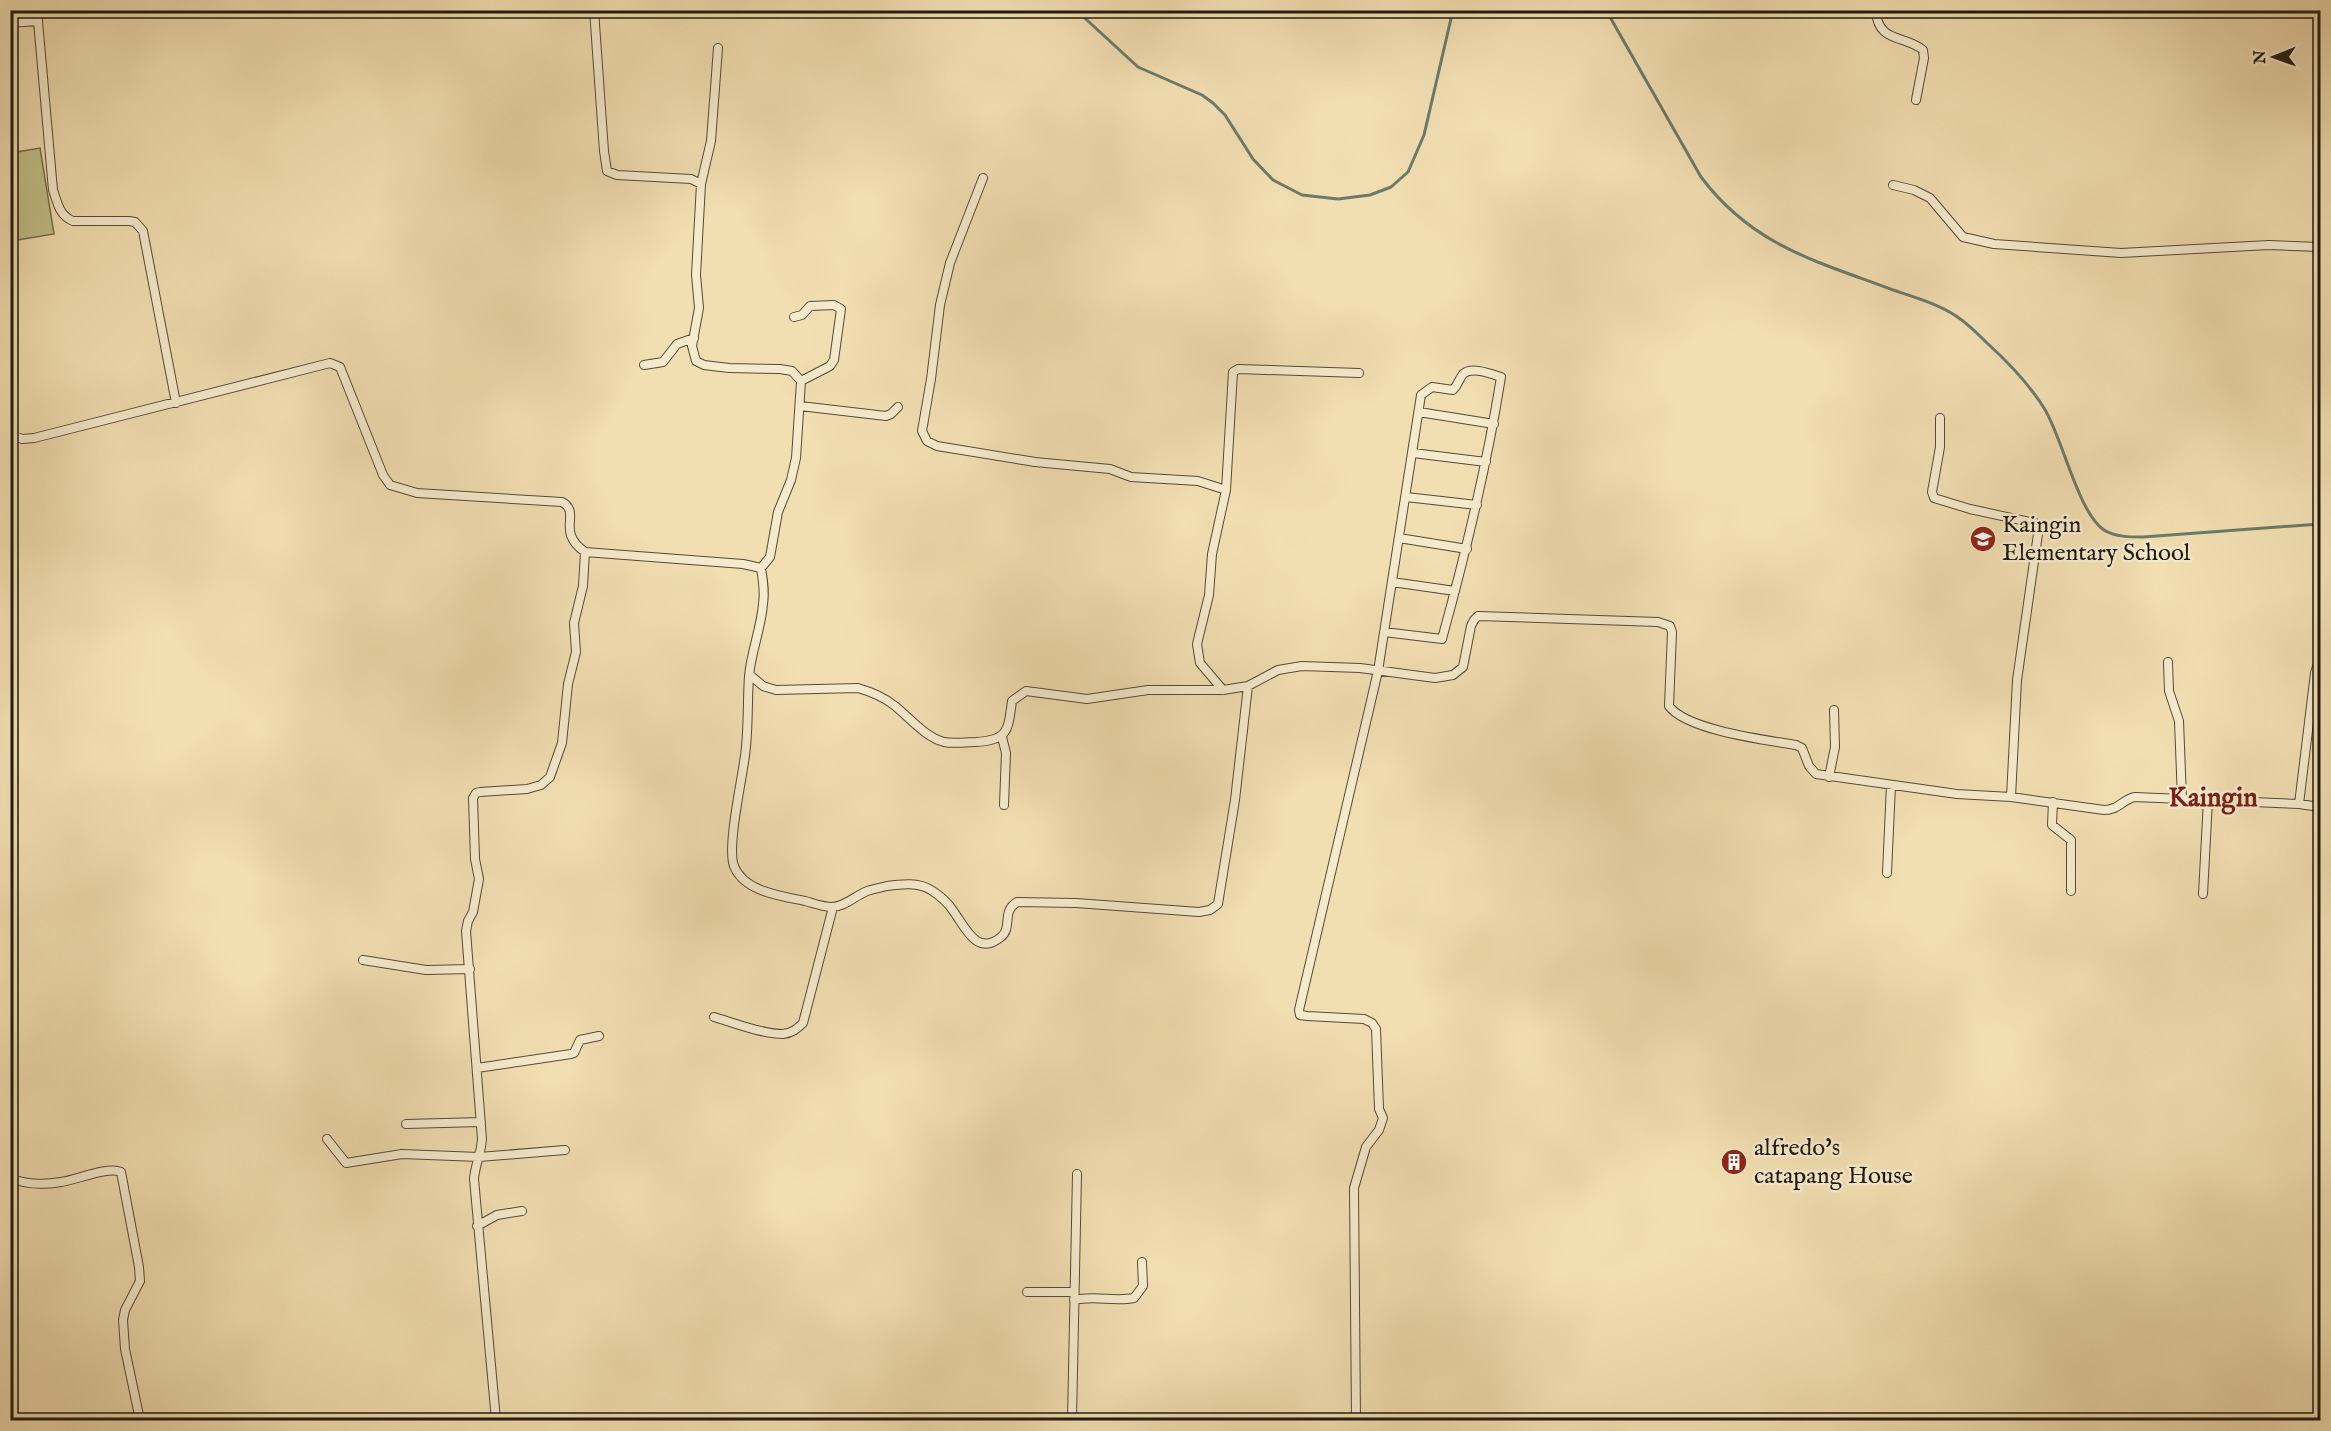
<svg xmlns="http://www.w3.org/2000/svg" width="2331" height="1431" viewBox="0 0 2331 1431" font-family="'IM FELL English',serif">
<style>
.green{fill:#c1bf87;stroke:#716c4c;stroke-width:1.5}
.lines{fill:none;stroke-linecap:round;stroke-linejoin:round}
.stream{stroke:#6b7b6a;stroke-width:3}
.minor-casing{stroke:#554a38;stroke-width:10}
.minor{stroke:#f6eacc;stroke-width:8}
.labels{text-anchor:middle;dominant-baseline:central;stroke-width:5;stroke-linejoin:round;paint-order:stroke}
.poi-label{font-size:24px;fill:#211810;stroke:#f6eacc;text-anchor:start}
.quarter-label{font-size:27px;font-weight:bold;fill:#7a1f14;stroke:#f6eacc}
</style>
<rect width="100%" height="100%" fill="#f1deb1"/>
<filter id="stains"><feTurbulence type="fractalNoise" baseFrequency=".00333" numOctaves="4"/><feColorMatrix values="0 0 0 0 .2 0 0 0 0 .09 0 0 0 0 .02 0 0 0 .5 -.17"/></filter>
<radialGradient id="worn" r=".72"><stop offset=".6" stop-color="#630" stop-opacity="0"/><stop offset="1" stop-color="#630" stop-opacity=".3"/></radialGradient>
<!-- green -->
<path class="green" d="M40,148L54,234L11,241V153Z"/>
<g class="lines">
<!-- stream -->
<path class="stream" d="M1076,10L1138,67L1202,95L1213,103L1225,115L1253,159L1273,180L1302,195L1338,199L1370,195L1391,187L1408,172L1424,135L1453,10
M1606,10L1701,177C1753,246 1816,261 1893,290C1914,297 1938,304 1956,316C1967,323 1978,334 1987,343C2008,362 2029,384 2044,408C2062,436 2078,513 2104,530C2115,537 2130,537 2143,537L2320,524"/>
<!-- minor casing -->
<g class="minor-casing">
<path id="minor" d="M37,10L53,190C58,204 59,215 73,221H129L135,222L143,231L176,403
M594,10L604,151L607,171L617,175L691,179L701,184L696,275L699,308L692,346L696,361L704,365L729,368L780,369L792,371L801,381L796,458L791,480L778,512L770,557L761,568
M1876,10C1877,43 1905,35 1923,50L1924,58L1916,100
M10,23L38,21
M983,178L950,263L940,305L931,379L922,431L927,441L937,446L1035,462L1110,469L1131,477L1198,481L1226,490
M701,184L711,141L718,48
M1893,185L1914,190L1930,198L1963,237L1994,244L2121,253L2269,245L2320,247
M794,317L802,315L810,306L834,305L841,309L834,360L830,366L801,381
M644,365L663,362L677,344L694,338
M800,406L886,416L891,414L898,407
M1419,412L1494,424
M1940,418V447L1932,492L1934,498L1970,509L2035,523L2039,527L2017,680L2011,797
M10,428L15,436L22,439L34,438L330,363L340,367L383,475L390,485L417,493L562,502C582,513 555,531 585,552L743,564L761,568C763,580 765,592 763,604C761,629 751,652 749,676C747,705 749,734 744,762C741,784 727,848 734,866C744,892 782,896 805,901C813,903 823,907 832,907C844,907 854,897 865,892C871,889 880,888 887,886C901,884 919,882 931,890C939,895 949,904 954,912C965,927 977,957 1001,937C1013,927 1001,912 1017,902L1076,903L1199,912L1210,910L1218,904L1235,800L1248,686
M1413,453L1486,462
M1406,497L1477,505
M1399,538L1467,549
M1392,582L1455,591
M2168,662L2169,691L2179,721L2182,799
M750,675L763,686L776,690L858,688C872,692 884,697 895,706C910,718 925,737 944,742C954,744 966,742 976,742C1009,740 1008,730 1012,701L1026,691L1087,699L1148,690H1223L1248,686L1278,670L1302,666L1360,668L1435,678L1453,675L1463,667L1471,626L1474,620L1478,616L1658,622L1670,626L1672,632L1669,706C1686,730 1766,740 1796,745L1802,748L1809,766L1816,774L1957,794L2011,797L2104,810C2119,810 2123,799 2135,797L2299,804L2320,807
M1223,690L1200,663L1197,644L1209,595L1212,554L1226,490L1233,372L1238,369L1359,373
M1002,737L1006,753L1004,805
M1829,777L1835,747L1834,710
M2053,802L2052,825L2071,840V891
M2299,804L2315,673L2320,657
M1887,873L1891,785
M2203,894L2208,800
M363,960L426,970L470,969
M714,1017C734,1023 763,1034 783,1034C792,1033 797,1029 803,1023L833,907
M477,1068L571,1054L574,1053L580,1040L599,1036
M406,1124L481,1122
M327,1139L346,1163L402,1154L479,1157L565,1150
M10,1178C27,1185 44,1185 61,1182C76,1180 108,1166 121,1172L139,1267L140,1281L125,1310L123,1320L125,1349L140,1420
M477,1226L497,1215L522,1211
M1027,1292H1074
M1074,1300C1094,1295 1114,1302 1134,1298L1143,1286L1142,1262
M496,1420L474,1179C475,1165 481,1154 482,1139L466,931L468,921L473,912L479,879L475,859L473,798L476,793L480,792L527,789L541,785L550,777L562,743L568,684L576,652L574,623L583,586L585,552
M1072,1420L1077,1174
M1356,1420L1354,1188L1366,1147L1379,1130L1383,1118L1379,1109L1376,1029L1372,1023L1364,1019L1307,1016L1300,1015L1299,1010L1378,671L1421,395L1432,387L1453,390C1458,385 1459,379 1463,374C1472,366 1491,374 1501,377C1487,466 1466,552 1442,639L1384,632"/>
</g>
<!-- minor -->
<use href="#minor" class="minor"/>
</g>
<!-- icons -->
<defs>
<g id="school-disc" transform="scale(1.35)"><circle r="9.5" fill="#8f2418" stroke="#f6eacc"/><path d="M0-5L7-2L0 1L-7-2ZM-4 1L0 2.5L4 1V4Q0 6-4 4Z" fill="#fff"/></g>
<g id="building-disc" transform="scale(1.35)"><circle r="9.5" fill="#8f2418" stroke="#f6eacc"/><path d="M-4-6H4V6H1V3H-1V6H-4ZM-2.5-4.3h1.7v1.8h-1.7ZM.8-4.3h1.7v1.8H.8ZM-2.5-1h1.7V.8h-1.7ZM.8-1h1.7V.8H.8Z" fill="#fff"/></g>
</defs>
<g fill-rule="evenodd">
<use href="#school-disc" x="1983" y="539"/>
<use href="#building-disc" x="1734" y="1162"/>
</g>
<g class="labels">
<!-- poi labels -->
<g class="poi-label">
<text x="2002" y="525">Kaingin<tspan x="2002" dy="28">Elementary School</tspan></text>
<text x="1754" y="1148">alfredo's<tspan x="1754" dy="28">catapang House</tspan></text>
</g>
<!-- quarter labels -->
<g class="quarter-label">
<text x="2213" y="799">Kaingin</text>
</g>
</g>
<!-- margin -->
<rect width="2331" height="1431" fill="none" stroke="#f1deb1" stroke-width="36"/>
<rect x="12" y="12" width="2307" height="1407" fill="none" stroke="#211810" stroke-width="3"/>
<rect x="18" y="18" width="2295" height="1395" fill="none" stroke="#211810" stroke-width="1.5"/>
<!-- north arrow -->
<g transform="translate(2274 57) rotate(269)" stroke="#f6eacc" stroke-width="4.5" paint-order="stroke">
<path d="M0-4.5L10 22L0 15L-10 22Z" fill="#211810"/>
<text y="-9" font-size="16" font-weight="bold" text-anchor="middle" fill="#211810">N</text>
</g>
<rect width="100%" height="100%" filter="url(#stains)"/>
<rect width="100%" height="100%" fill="url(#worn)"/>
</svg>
